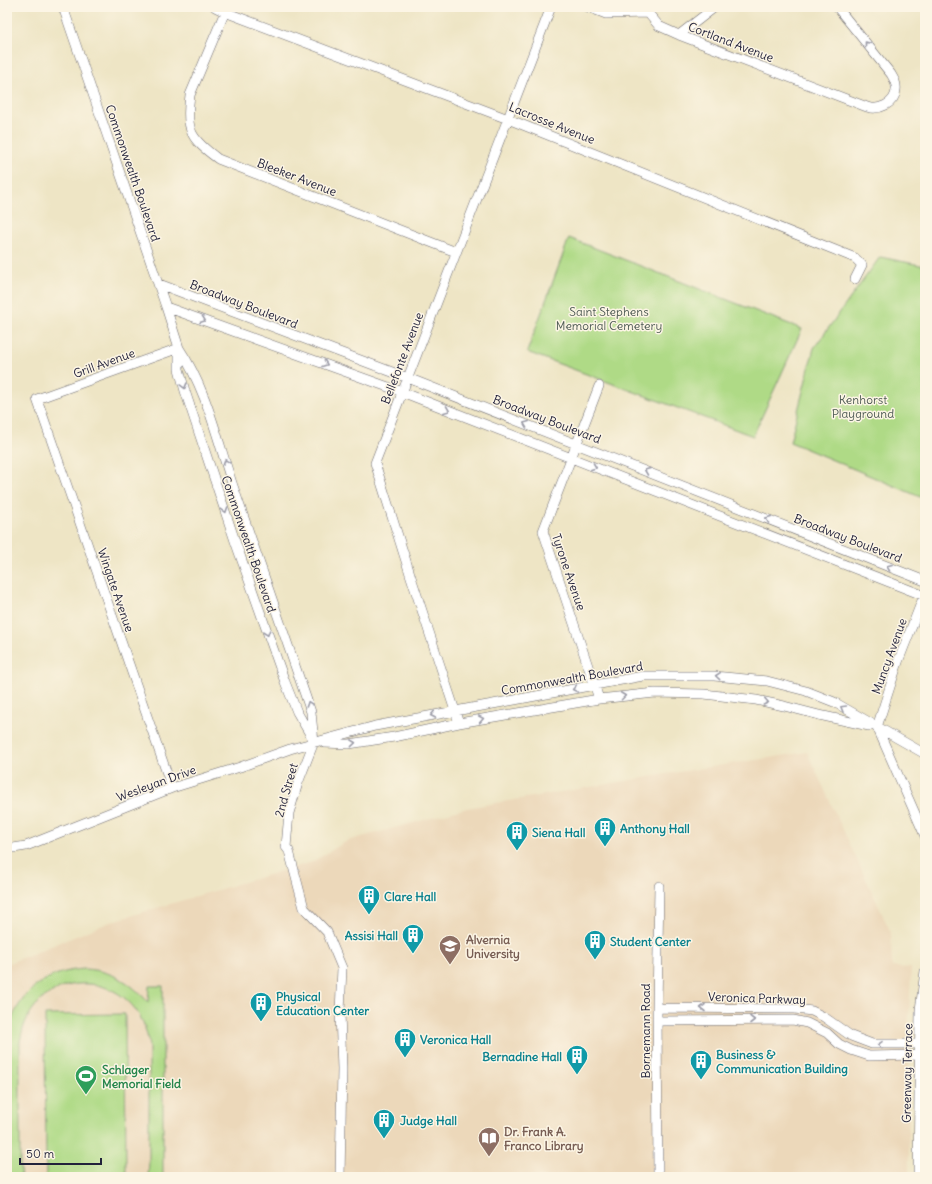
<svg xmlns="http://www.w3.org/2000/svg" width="932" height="1184" viewBox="0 0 932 1184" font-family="Delius,sans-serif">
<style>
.built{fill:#ecd8ba}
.green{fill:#afda86;stroke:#687e60}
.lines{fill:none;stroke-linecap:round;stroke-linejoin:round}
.minor-casing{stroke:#69666b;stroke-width:10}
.minor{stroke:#fff;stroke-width:9}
.oneway{stroke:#9c9ca7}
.labels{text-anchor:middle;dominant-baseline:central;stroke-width:3;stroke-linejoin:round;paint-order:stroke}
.street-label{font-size:12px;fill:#22223b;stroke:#fcf5e5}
.park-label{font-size:12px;fill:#4c5952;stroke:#fcf5e5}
.culture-label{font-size:12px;font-weight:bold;fill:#0d838f;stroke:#fcf5e5;text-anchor:start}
.education-label{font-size:12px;font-weight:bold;fill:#785e54;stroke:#fcf5e5;text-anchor:start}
.leisure-label{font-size:12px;font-weight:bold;fill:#27864d;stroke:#fcf5e5;text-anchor:start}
</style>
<rect width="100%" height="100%" fill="#fcf5e5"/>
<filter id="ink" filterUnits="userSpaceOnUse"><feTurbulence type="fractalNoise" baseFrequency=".025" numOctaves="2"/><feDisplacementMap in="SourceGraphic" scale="8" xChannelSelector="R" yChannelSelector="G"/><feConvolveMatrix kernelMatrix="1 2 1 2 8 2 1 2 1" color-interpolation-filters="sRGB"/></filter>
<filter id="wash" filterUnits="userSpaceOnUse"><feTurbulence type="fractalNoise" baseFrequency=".012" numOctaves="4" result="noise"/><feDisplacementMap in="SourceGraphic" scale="16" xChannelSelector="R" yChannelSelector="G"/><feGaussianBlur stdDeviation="0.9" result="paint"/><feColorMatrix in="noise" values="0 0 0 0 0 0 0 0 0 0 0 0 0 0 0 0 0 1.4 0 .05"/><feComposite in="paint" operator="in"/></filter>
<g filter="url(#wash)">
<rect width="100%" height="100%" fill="#eee5c5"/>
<!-- built -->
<path class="built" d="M807,752L891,933L892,967L911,968L908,1037L909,1177H7V964L113,921L312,862L347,841L467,808L672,773Z"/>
<!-- green -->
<path class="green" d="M569,238L802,329L753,436L527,352Z
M880,257L925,266V499L790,442L814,348Z
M85,969C113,971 130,982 148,1002L149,986H163V1177H148L149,1162V1048C143,966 32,961 20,1042V1168L21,1177H7V1034C17,994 44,971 85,969Z
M125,1014L126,1177H46L45,1015Z"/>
</g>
<g filter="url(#ink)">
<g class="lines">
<!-- minor casing -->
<g class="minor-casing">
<path id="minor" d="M63,7L166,307L179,348V369L185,391L235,541L285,682L297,712L314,741
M215,7L225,12L508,119L855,258L862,265L855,279
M227,7L190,95C185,131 191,139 218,159L456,252
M588,7L606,14L647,13
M643,7L659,26L679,35L867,107C878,111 895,104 896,90C897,84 894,79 891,74L837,7
M679,35L715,7
M159,284L408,378L925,581
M166,307L402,392L925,596
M179,348C207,390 217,439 233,486C259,562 285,637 311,712L314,742L298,783L289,813L286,847L289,851L304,908L327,932L342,968L340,1012L342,1069L340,1177
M599,386L543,531L599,699
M459,723L411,577L375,463L551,7
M877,727L898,662L925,593
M877,727L925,836
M324,743L349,744L394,737L459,723L599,699L655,693L704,694L756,700L784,706L819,715L869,726
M172,788L37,399L179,348
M7,849L26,846L172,788L240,767L290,749L375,726L643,676H714L767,681L806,691L834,702L925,754
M657,1008L795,1009L812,1011L824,1017L851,1036L872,1044H919
M657,1021L793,1020L807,1023L827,1033L839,1044L851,1050L869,1056L919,1055
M658,1177L657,1008L659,886
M918,1177L920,1010L925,971"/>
</g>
<!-- minor -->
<use href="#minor" class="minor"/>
</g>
<!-- one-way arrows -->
<defs><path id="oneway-chevron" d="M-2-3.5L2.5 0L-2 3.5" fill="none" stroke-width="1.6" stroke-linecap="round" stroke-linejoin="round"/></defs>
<g class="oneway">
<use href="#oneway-chevron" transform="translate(867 44) rotate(-129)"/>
<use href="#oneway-chevron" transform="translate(203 320) rotate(20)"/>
<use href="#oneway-chevron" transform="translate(325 364) rotate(20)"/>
<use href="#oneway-chevron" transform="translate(184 386) rotate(75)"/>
<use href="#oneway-chevron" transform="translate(447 410) rotate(22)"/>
<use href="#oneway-chevron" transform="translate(526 424) rotate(-159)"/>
<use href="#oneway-chevron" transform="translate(226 462) rotate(-108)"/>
<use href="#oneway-chevron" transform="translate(594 467) rotate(21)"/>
<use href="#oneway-chevron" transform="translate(647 471) rotate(-158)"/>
<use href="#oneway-chevron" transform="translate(225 510) rotate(72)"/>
<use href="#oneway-chevron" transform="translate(768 519) rotate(-158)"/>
<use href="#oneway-chevron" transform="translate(889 567) rotate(-159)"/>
<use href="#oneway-chevron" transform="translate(267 633) rotate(71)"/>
<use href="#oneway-chevron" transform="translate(718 676) rotate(-175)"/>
<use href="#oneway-chevron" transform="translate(575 689) rotate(170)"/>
<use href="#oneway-chevron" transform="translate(623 696) rotate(-7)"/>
<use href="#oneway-chevron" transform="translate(766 702) rotate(12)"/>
<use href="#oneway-chevron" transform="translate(309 704) rotate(-109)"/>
<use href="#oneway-chevron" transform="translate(843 708) rotate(-150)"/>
<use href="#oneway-chevron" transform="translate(433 715) rotate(169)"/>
<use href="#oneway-chevron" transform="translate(481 719) rotate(-10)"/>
<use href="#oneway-chevron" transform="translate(353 743) rotate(-6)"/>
<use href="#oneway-chevron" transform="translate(703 1008) rotate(-180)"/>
<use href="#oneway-chevron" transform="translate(752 1020)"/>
<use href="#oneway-chevron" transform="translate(880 1045) rotate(-179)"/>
</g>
</g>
<!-- icons -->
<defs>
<g id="building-pin" transform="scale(1.15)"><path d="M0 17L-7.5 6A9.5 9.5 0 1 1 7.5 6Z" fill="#0f9aa8" stroke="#fcf5e5"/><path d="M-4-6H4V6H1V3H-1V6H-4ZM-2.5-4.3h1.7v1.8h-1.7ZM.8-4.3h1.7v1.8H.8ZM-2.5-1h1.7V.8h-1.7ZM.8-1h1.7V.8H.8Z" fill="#fff"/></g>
<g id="university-pin" transform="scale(1.15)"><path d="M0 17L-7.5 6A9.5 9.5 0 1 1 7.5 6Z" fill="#8d6e63" stroke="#fcf5e5"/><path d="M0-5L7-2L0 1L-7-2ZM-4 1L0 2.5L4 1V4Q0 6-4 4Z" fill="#fff"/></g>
<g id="stadium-pin" transform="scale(1.15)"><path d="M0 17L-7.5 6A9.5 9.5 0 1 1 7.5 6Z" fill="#2e9e5b" stroke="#fcf5e5"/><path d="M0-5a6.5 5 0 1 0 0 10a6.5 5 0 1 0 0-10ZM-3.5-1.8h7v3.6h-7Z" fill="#fff"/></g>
<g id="library-pin" transform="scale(1.15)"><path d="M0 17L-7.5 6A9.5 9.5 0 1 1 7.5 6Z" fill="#8d6e63" stroke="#fcf5e5"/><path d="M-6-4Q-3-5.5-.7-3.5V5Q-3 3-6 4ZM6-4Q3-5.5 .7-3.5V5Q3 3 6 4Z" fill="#fff"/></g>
</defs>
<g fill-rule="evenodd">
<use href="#building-pin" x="605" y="828"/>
<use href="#building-pin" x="517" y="832"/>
<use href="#building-pin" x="369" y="896"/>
<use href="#building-pin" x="413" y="935"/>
<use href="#building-pin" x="595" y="941"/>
<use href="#university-pin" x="450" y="946"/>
<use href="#building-pin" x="261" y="1003"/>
<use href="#building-pin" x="405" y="1039"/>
<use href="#building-pin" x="577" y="1056"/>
<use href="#building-pin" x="701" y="1061"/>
<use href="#stadium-pin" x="86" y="1076"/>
<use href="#building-pin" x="384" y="1120"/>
<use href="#library-pin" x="489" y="1138"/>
</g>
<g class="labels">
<!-- street labels -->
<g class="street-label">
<text transform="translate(731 42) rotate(21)">Cortland Avenue</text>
<text transform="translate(552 123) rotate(22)">Lacrosse Avenue</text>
<text transform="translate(133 173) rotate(71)">Commonwealth Boulevard</text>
<text transform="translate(297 177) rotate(21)">Bleeker Avenue</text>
<text transform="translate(244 304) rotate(21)">Broadway Boulevard</text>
<text transform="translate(402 358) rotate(-69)">Bellefonte Avenue</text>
<text transform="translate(104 363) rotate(-20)">Grill Avenue</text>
<text transform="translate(547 419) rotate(21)">Broadway Boulevard</text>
<text transform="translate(848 538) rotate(21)">Broadway Boulevard</text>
<text transform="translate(249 544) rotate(71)">Commonwealth Boulevard</text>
<text transform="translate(569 572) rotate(71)">Tyrone Avenue</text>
<text transform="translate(116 590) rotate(71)">Wingate Avenue</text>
<text transform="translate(889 656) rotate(-70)">Muncy Avenue</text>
<text transform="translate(572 678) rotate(-10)">Commonwealth Boulevard</text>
<text transform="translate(156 783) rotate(-20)">Wesleyan Drive</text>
<text transform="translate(286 790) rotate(-74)">2nd Street</text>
<text transform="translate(757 998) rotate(2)">Veronica Parkway</text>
<text transform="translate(645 1031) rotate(-90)">Bornemann Road</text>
<text transform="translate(907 1073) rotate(-89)">Greenway Terrace</text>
</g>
<!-- park labels -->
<g class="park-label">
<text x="609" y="311">Saint Stephens<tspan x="609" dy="14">Memorial Cemetery</tspan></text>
<text x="863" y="399">Kenhorst<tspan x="863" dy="14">Playground</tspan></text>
</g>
<!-- culture labels -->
<g class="culture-label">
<text x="620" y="828">Anthony Hall</text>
<text x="532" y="832">Siena Hall</text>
<text x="384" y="896">Clare Hall</text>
<text x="398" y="935" text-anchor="end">Assisi Hall</text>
<text x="610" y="941">Student Center</text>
<text x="276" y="996">Physical<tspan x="276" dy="14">Education Center</tspan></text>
<text x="420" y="1039">Veronica Hall</text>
<text x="716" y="1054">Business &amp;<tspan x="716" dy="14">Communication Building</tspan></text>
<text x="562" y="1056" text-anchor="end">Bernadine Hall</text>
<text x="400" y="1120">Judge Hall</text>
</g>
<!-- education labels -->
<g class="education-label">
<text x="466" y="939">Alvernia<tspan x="466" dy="14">University</tspan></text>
<text x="504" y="1131">Dr. Frank A.<tspan x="504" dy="14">Franco Library</tspan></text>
</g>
<!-- leisure labels -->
<g class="leisure-label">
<text x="102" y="1069">Schlager<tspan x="102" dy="14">Memorial Field</tspan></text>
</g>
</g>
<!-- margin -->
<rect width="932" height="1184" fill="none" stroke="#fcf5e5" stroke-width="24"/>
<!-- scale -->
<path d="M20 1158v6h81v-6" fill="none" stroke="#22223b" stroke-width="2"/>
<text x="26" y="1158" font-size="12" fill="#22223b" stroke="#fcf5e5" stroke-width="3" paint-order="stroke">50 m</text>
</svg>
